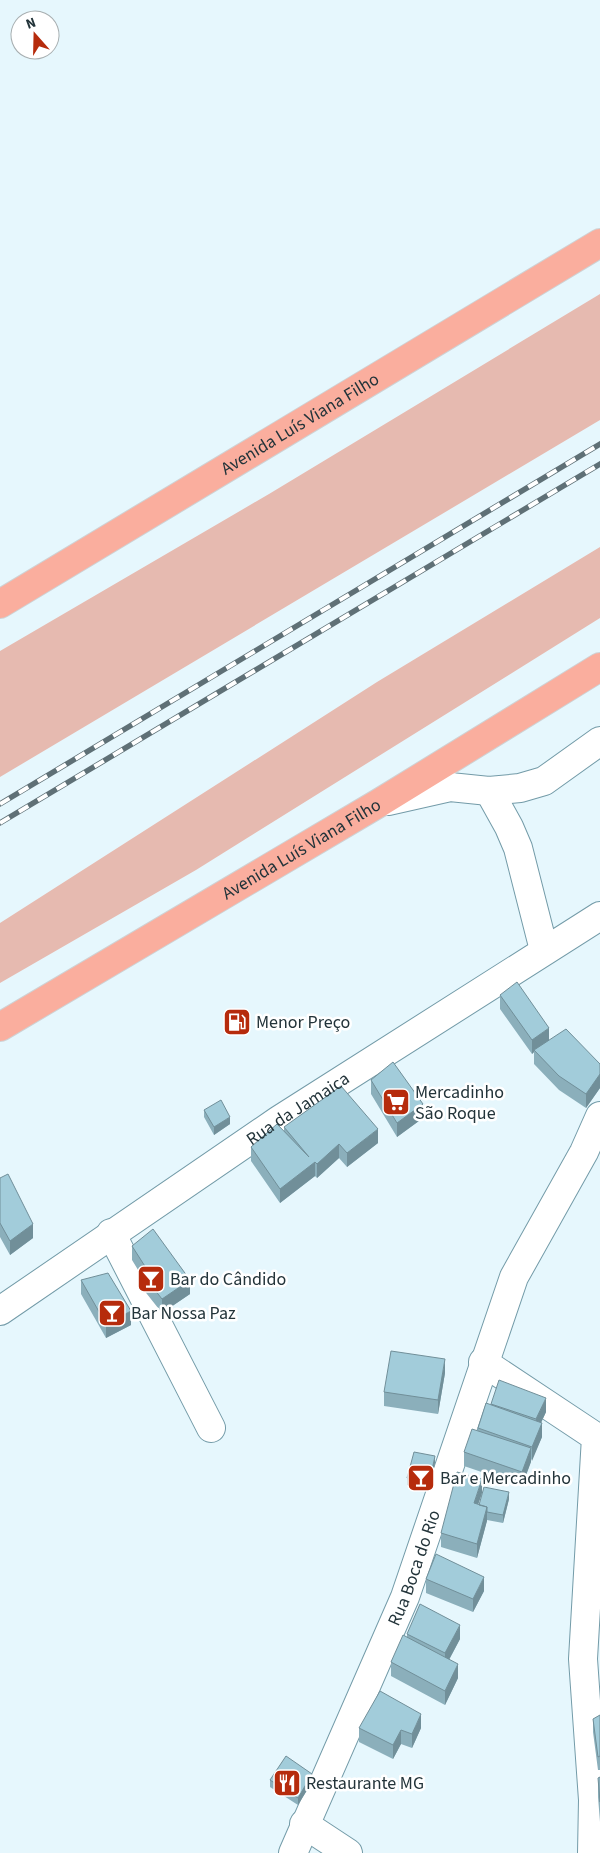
<svg xmlns="http://www.w3.org/2000/svg" width="600" height="1853" viewBox="0 0 600 1853" font-family="'Source Sans 3',sans-serif">
<style>
.green{fill:#e6bab0}
.lines{fill:none;stroke-linecap:round;stroke-linejoin:round}
.minor-casing{stroke:#739ba8;stroke-width:30}
.trunk-casing{stroke:#cfd2d4;stroke-width:30}
.minor{stroke:#fff;stroke-width:28}
.trunk{stroke:#faae9e;stroke-width:28}
.rail-casing{stroke:#5f7076;stroke-width:5.5}
.rail{stroke:#fff;stroke-width:4;stroke-dasharray:11;stroke-linecap:butt}
.wall{fill:#8bafbb}
.shaded-wall{fill:#718f99}
.building{fill:#a2ccda;stroke:#718f99}
.labels{text-anchor:middle;dominant-baseline:central;stroke-width:5;stroke-linejoin:round;paint-order:stroke}
.street-label{font-size:18px;fill:#23343a;stroke:#fff}
.poi-label{font-size:18px;fill:#23343a;stroke:#fff;text-anchor:start}
</style>
<rect width="100%" height="100%" fill="#e6f7fd"/>
<!-- green -->
<path class="green" d="M600,294V420L0,777V651L269,494Z
M600,547V618L196,870L0,983V923L377,682Z"/>
<g class="lines">
<!-- minor casing -->
<g class="minor-casing">
<g id="minor">
<path d="M489,791L509,827L518,848L544,950"/>
<path d="M388,801L450,787L489,791L520,788L544,781L600,741"/>
<path d="M111,1233L211,1428"/>
<path id="s1" d="M0,1311L279,1120L600,916"/>
<path d="M483,1362L596,1437L583,1659L593,1800L592,1853"/>
<path d="M304,1824L348,1853"/>
<path id="s2" d="M293,1853L405,1597L514,1277L584,1152L600,1116"/>
</g>
</g>
<!-- trunk casing -->
<g class="trunk-casing">
<g id="trunk">
<path id="s3" d="M0,604L600,243"/>
<path id="s4" d="M0,1027L379,803L600,667"/>
</g>
</g>
<!-- minor -->
<use href="#minor" class="minor"/>
<!-- trunk -->
<use href="#trunk" class="trunk"/>
<!-- rail casing -->
<g class="rail-casing">
<path id="rail" d="M0,804L600,444
M0,823L600,464"/>
</g>
<!-- rail -->
<use href="#rail" class="rail"/>
</g>
<!-- wall -->
<path class="wall" d="M500,995L549,1041L600,1064V1088L586,1108L559,1090L534,1064V1052L532,1054L500,1009Z
M371,1080L423,1118L397,1137L371,1094Z
M204,1110L230,1124L214,1135L204,1117Z
M284,1127L378,1143L347,1167L339,1158L317,1178L315,1176L280,1203L251,1161V1147L284,1131Z
M0,1178L33,1238L10,1255L0,1237Z
M132,1246L190,1294L162,1313L143,1289V1278L132,1260Z
M81,1280L131,1325L106,1338L81,1294Z
M445,1373L438,1414L384,1406V1392Z
M491,1404L546,1412L541,1423L542,1437L531,1461L522,1486L464,1466V1452L478,1431V1428Z
M435,1463L429,1491L407,1485V1478Z
M482,1493L478,1504L479,1505L509,1499L503,1523L487,1520L477,1558L441,1547V1533Z
M426,1579L484,1591L473,1612L426,1593Z
M407,1634L460,1639L449,1660L458,1678L445,1705L391,1676V1662L407,1637Z
M600,1715V1770H598L593,1732V1719Z
M359,1728H421L412,1748L401,1744L393,1759L359,1742Z
M600,1777V1822L598,1797V1778Z
M270,1780L312,1782L298,1805L270,1787Z"/>
<!-- shaded-wall -->
<path class="shaded-wall" d="M549,1028V1042L534,1050V1052L532,1054V1040Z
M600,1074V1088L586,1108V1094Z
M423,1104V1118L397,1137V1123Z
M230,1117V1124L214,1135V1127Z
M378,1129V1143L347,1167V1153Z
M339,1144V1158L317,1178V1164Z
M315,1162V1176L280,1203V1189Z
M33,1224V1238L10,1255V1241Z
M190,1280V1294L162,1313V1299Z
M131,1311V1325L106,1338V1324Z
M445,1359V1373L438,1414V1400Z
M546,1398V1412L536,1433V1419Z
M542,1423V1437L532,1461V1447Z
M531,1448V1462L522,1486V1472Z
M435,1456V1463L429,1491V1484Z
M482,1479V1493L474,1517V1503Z
M509,1492V1499L503,1523V1515Z
M487,1507V1521L477,1558V1544Z
M484,1577V1591L473,1612V1599Z
M460,1625V1639L445,1667V1653Z
M458,1664V1678L445,1705V1691Z
M421,1714V1728L412,1748V1734Z
M401,1730V1744L393,1759V1745Z
M312,1774V1782L298,1805V1798Z"/>
<!-- building -->
<path class="building" d="M517,982L549,1028L532,1040L500,995Z
M566,1029L600,1064V1074L586,1094L559,1076L534,1050Z
M393,1062L423,1104L397,1123L371,1080Z
M341,1086L378,1129L347,1153L339,1144L317,1164L315,1162L280,1189L251,1147L277,1124L309,1157L284,1127Z
M221,1100L230,1117L214,1127L204,1110Z
M8,1174L33,1224L10,1241L0,1223V1178Z
M153,1229L190,1280L162,1299L143,1275L148,1271L132,1246Z
M108,1273L131,1311L106,1324L81,1280Z
M391,1351L445,1359L438,1400L384,1392Z
M499,1380L546,1398L536,1419L491,1404Z
M486,1403L542,1423L532,1447L478,1428Z
M472,1429L531,1448L522,1472L464,1452Z
M414,1452L435,1456L429,1484L407,1478Z
M457,1472L482,1479L474,1503L487,1507L477,1544L441,1533Z
M484,1487L509,1492L503,1515L487,1512V1507L479,1505Z
M436,1554L484,1577L473,1599L426,1579Z
M420,1604L460,1625L445,1653L407,1634Z
M403,1635L458,1664L445,1691L391,1662Z
M380,1691L421,1714L412,1734L401,1730L393,1745L359,1728Z
M600,1715V1756L598,1757L593,1719Z
M286,1756L312,1774L298,1798L270,1780Z
M600,1777V1802L598,1778Z"/>
<!-- icons -->
<defs>
<g id="fuel-square" transform="scale(1.4375)"><rect x="-9" y="-9" width="18" height="18" rx="4" fill="#b62b0c" stroke="#fff"/><path d="M-5.5-6h7V0h2V4h1.3V-2.5L3-4.5l.8-.8L6-3V5H2.5V1h-1V6h-7ZM-4.2-4.7v3.2H.2V-4.7Z" fill="#fff"/></g>
<g id="supermarket-square" transform="scale(1.4375)"><rect x="-9" y="-9" width="18" height="18" rx="4" fill="#b62b0c" stroke="#fff"/><path d="M-6-5.5h2.5l.6 2H6L4.5 2H-2.5L-4.4-4H-6ZM-1.5 3.2a1.3 1.3 0 1 0 .1 0ZM3 3.2a1.3 1.3 0 1 0 .1 0Z" fill="#fff"/></g>
<g id="bar-square" transform="scale(1.4375)"><rect x="-9" y="-9" width="18" height="18" rx="4" fill="#b62b0c" stroke="#fff"/><path d="M-6-5H6L.8 .8V4.5H3.5V6h-7V4.5H-.8V.8Z" fill="#fff"/></g>
<g id="restaurant-square" transform="scale(1.4375)"><rect x="-9" y="-9" width="18" height="18" rx="4" fill="#b62b0c" stroke="#fff"/><path d="M-5-6h1v4h1v-4h1v4h1v-4h1v5L-1.5 .5V6h-2V.5L-5-1ZM5-6V6H3V1.5H1.5Q1.5-4 5-6Z" fill="#fff"/></g>
</defs>
<g fill-rule="evenodd">
<use href="#fuel-square" x="237" y="1022"/>
<use href="#supermarket-square" x="396" y="1102"/>
<use href="#bar-square" x="151" y="1279"/>
<use href="#bar-square" x="112" y="1313"/>
<use href="#bar-square" x="421" y="1478"/>
<use href="#restaurant-square" x="287" y="1783"/>
</g>
<g class="labels">
<!-- street labels -->
<g class="street-label">
<text stroke="none"><textPath href="#s3" startOffset="350">Avenida Luís Viana Filho</textPath></text>
<text stroke="none"><textPath href="#s4" startOffset="350">Avenida Luís Viana Filho</textPath></text>
<text stroke="none"><textPath href="#s1" startOffset="360">Rua da Jamaica</textPath></text>
<text stroke="none"><textPath href="#s2" startOffset="310">Rua Boca do Rio</textPath></text>
</g>
<!-- poi labels -->
<g class="poi-label">
<text x="256" y="1022">Menor Preço</text>
<text x="415" y="1092">Mercadinho<tspan x="415" dy="21">São Roque</tspan></text>
<text x="170" y="1279">Bar do Cândido</text>
<text x="131" y="1313">Bar Nossa Paz</text>
<text x="440" y="1478">Bar e Mercadinho</text>
<text x="306" y="1783">Restaurante MG</text>
</g>
</g>
<!-- north arrow -->
<g transform="translate(35 35) rotate(340)"><circle r="24" fill="#ffffff" stroke="#a7aeb0"/>
<path d="M0-4L9 19L0 12L-9 19Z" fill="#b62b0c"/>
<text y="-8" font-size="14" font-weight="bold" text-anchor="middle" fill="#23343a">N</text>
</g>
</svg>
